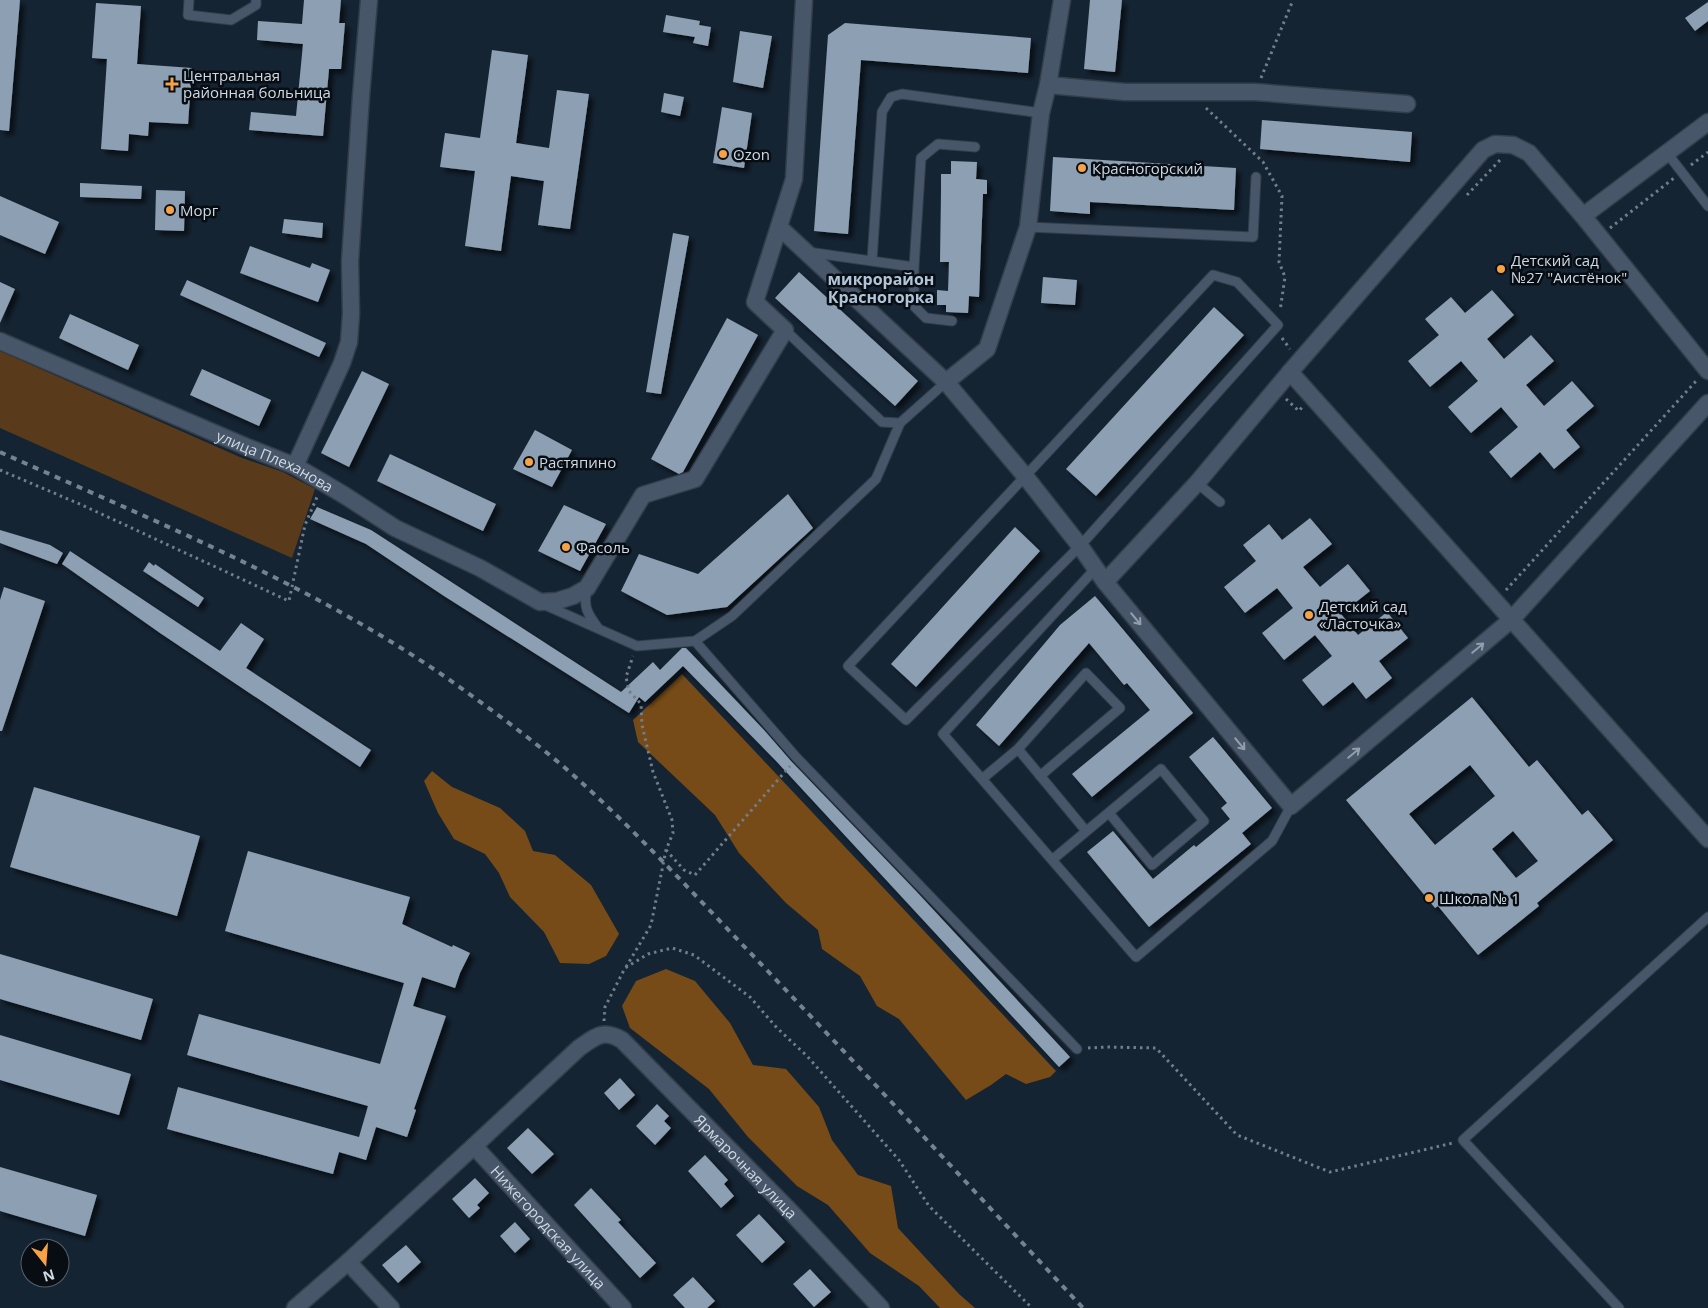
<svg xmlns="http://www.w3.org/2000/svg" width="1708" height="1308" viewBox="0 0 1708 1308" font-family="'Open Sans',sans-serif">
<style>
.green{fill:#593b1b}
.forest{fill:#774b17}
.building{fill:#8da0b3;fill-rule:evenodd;filter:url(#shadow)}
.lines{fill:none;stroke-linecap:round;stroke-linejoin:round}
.lane-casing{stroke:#333e4a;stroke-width:11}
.street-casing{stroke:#333e4a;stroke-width:19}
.path{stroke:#727e8b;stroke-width:3;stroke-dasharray:2.5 4;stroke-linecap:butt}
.lane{stroke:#475769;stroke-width:9}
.street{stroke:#475769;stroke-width:16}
.rail{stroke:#76828f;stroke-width:4;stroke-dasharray:6 6;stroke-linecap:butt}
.oneway{stroke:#929eac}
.poi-dot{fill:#f5a345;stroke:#070d13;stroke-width:2}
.labels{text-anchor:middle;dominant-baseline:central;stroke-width:5;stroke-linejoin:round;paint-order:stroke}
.poi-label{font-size:15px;fill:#cfd9e3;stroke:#070d13;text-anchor:start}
.street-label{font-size:15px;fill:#cfd9e3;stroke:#070d13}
.neighbourhood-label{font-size:16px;font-weight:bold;fill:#b1c4d8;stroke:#070d13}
</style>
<defs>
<filter id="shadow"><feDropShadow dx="4.5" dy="4.5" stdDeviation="2.5" flood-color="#0009"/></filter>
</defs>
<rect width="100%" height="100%" fill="#152433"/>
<!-- green -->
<path class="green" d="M0,351L242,458L283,472L315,489L292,558L0,428Z"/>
<!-- forest -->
<path class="forest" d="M682,674L1056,1071L1050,1077L1026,1084L1006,1074L991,1085L966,1100L899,1019L877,1006L860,976L822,949L818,930L786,903L739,853L715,815L638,742L633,720Z
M432,771L452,787L500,808L525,831L533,851L555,855L591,885L619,934L606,956L589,964L560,963L544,932L510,897L499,873L485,854L454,839L438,813L424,781Z
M666,969L695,981L730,1023L753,1065L786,1069L819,1107L832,1140L858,1175L891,1186L898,1228L959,1294L975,1308H940L919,1286L870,1253L828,1205L797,1186L748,1137L709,1089L630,1028L622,1006L636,981Z"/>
<!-- building -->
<path class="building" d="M0,0H20L9,131L0,130Z
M304,0H341L339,23H345L341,69H329L323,136L249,130L251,112L296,116L303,44L257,40L258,21L302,24Z
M1090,0H1122L1115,72L1084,69Z
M1708,2V21L1695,31L1685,18Z
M96,3L141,6L137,64L192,68L188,124L149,122L148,136L129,134L128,151L101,149L107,59L92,58Z
M666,15L700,21L699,25L711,27L708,46L693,43L695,37L663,32Z
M845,23L1031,38L1028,73L861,60L848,234L814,231L828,35Z
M740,31L772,36L763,88L733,82Z
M492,50L528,55L516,143L549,148L557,90L589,94L570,229L538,225L544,181L511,176L501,251L465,246L475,171L440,167L445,133L480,138Z
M664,93L684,97L680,116L661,112Z
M722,107L752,113L744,168L713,163Z
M1262,120L1412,132L1410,162L1260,149Z
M1053,157L1236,168L1234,210L1090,202V214L1050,211Z
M951,161L977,162L976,179L987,180V194H983L979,297L969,296L968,313L946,312V305H937V290L948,291L949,262H940L941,192V174H951Z
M80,183L142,186L141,199L80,197Z
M156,190L185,191L184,231L155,230Z
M0,196L59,222L45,254L0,235Z
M284,219L323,223L322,238L282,233Z
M673,233L689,236L661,394L646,392Z
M250,246L310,268L312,263L330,270L318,302L240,273Z
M799,272L918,381L895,406L775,298Z
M1043,277L1077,280L1075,305L1041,303Z
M187,280L326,343L319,357L180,295Z
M0,282L15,289L0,323Z
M1492,290L1514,315L1487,339L1504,359L1531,335L1554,361L1526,385L1544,406L1572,381L1594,406L1566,430L1580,447L1554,469L1540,452L1511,478L1489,452L1518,427L1501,407L1471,433L1448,407L1478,381L1461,361L1430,387L1408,361L1439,335L1425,319L1451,297L1465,313Z
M1214,307L1244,335L1096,496L1066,469Z
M70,314L139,345L128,370L59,338Z
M727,318L758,335L683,472L679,474L651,459Z
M202,369L271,400L259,426L190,395Z
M362,371L389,384L349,467L321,453Z
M535,430L572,450L552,487L513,469Z
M390,454L496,504L483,531L377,481Z
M788,494L813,528L727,607L667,615L621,591L639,554L698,574Z
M564,505L606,524L580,571L538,551Z
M317,507L371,530L621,692L653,662L660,670L682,648H686L764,730L791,761L916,891L1070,1057L1059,1067L777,762L683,666L645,702L639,697L629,713L444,596L366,544L310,519Z
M1310,518L1332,544L1303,567L1320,587L1348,564L1370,591L1341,614L1358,635L1387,612L1408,638L1379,661L1392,678L1366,699L1353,682L1323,706L1302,680L1332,656L1315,635L1284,660L1262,633L1293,608L1277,588L1245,613L1224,587L1256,561L1243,545L1269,524L1282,540Z
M1015,527L1040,551L916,687L891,664Z
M0,530L50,545L63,553L57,564L0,543Z
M70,551L220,651L241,623L264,639L246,668L371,750L360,767L160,633L62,564Z
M149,562L154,566L155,564L204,598L198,607L143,571Z
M4,587L45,601L2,731H0V600Z
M1095,596L1193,713L1092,797L1072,774L1150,710L1127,683L1124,685L1089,643L999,746L976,725L1060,625Z
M1472,697L1529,767L1537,760L1582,815L1588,810L1613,840L1537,903L1539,906L1478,955L1438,906L1435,908L1346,800ZM1470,765L1495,796L1435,845L1409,814ZM1513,831L1538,861L1516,878L1492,849Z
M1213,737L1272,808L1242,833L1251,844L1149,927L1087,852L1113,831L1153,879L1194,845L1196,847L1230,819L1221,808L1227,803L1189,757Z
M34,787L200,836L177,916L10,867Z
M248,851L410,897L402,924L452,947L453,945L470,953L460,973L455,988L422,977L413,1006L446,1016L414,1109L416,1110L407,1137L376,1127L366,1160L339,1152L333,1174L167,1129L178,1087L359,1137L368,1106L187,1055L199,1014L380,1064L404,983L225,931Z
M0,954L153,999L141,1040L0,999Z
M0,1035L131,1074L119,1115L0,1080Z
M620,1078L635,1095L619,1110L604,1093Z
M657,1104L669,1116L664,1121L671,1128L655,1145L636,1126Z
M528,1128L554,1154L532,1174L507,1148Z
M705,1155L728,1180L724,1184L734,1196L721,1208L688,1171Z
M0,1167L97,1195L85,1236L0,1211Z
M475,1178L489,1193L477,1205L480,1208L469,1218L452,1199Z
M591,1188L621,1220L618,1222L656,1263L640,1278L574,1205Z
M759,1214L785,1242L762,1263L736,1235Z
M515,1222L530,1239L515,1253L500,1236Z
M406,1245L421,1262L398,1283L382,1265Z
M810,1269L831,1292L814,1307L793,1284Z
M693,1277L715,1301L707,1308H685L673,1295Z"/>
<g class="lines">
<!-- lane casing -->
<g class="lane-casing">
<path id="lane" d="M189,0L188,15L231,20L256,5V0
M1667,153L1708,206
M1028,227L1253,237L1256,177
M808,252L914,267
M872,260L882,112L891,97L902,94L1041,113
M1213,275L1237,282L1278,325L1080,546L906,720L848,666Z
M952,321L926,318L914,306V267L921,158L938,144L975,147
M785,330L882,422L900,423L946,382
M1197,483L1220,502
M1096,568L943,734L1136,957L1272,841L1291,806
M587,588C583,607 587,613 598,628
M545,605L637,646L695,641L796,757L1077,1049
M695,641L732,616L876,479L900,423
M1018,749L1086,673L1120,708L1040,776
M982,779L1018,749L1086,831
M1052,860L1161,769L1204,821L1152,865L1109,813
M1619,1308L1463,1140L1708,917"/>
</g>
<!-- street casing -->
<g class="street-casing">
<g id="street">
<path d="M1048,85L1125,92H1255L1407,104"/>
<path d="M1583,216L1708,122"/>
<path d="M779,227L946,382L1025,476L1080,546L1105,582L1291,806L1511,620L1708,403"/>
<path id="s1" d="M0,341L247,447L295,466L344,495L395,528L480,568L540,602L557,601L573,596L587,588L643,495L695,479L785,330L755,302L794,179L804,0"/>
<path d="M1290,372L1483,150L1495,144L1513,145L1529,153L1583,216L1708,371"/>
<path d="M946,382L987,349L1028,227L1041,113L1048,85L1062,0"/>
<path d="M295,466L342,363L349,342L351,314L350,261L361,96L369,0"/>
<path d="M1105,582L1197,483L1290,372L1708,839"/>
<path id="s2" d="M474,1146L623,1308"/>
<path d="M348,1262L391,1308"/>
<path id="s3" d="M295,1308L348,1262L474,1146L579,1048C596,1036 603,1029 622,1040L789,1210L881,1308"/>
</g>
</g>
<!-- path -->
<path class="path" d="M1261,78L1293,0
M1206,108L1263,162L1282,196L1279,262L1285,277L1280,311
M1691,165L1708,152
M1467,195L1500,160
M1610,228L1674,178
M1282,338L1290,349
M1286,399L1299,411L1303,406
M0,470L82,505L289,601L305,525L317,497
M1506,590L1697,380
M666,850L684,870L695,875L790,766
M626,967L651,925L666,850L673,833L672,820L653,772L642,725L641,704L629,691L626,677L633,656
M604,1021L605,1007L625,968L648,954L672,948L694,955L750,997L777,1028L807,1056L899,1160L929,1206L1032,1308
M1088,1048L1107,1047L1156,1048L1237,1135L1330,1172L1453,1143"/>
<!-- lane -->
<use href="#lane" class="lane"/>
<!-- street -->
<use href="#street" class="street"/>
<!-- rail -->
<path class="rail" d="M0,452C160,524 325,589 468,693C511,724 555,757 594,794C652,848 706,907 761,964C870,1078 976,1193 1083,1308"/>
</g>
<!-- one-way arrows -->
<defs><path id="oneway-shaft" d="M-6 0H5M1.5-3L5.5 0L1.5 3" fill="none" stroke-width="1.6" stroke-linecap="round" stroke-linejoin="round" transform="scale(1.25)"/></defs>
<g class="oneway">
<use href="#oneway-shaft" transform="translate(1136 619) rotate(50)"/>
<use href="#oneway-shaft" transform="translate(1478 648) rotate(-40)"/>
<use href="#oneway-shaft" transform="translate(1240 744) rotate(50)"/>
<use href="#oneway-shaft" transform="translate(1354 753) rotate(-40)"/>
</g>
<!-- markers -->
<g class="poi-dot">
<path d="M169.5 76.5h5v5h5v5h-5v5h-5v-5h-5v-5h5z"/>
<circle cx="723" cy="154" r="5"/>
<circle cx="1082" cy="168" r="5"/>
<circle cx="170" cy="210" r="5"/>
<circle cx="1501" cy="269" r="5"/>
<circle cx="529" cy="462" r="5"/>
<circle cx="566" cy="547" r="5"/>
<circle cx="1309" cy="615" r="5"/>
<circle cx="1429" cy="898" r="5"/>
</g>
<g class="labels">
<!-- poi labels -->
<g class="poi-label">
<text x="183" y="75">Центральная<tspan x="183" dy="17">районная больница</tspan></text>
<text x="733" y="154">Ozon</text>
<text x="1092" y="168">Красногорский</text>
<text x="180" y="210">Морг</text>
<text x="1511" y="260">Детский сад<tspan x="1511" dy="17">№27 "Аистёнок"</tspan></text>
<text x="539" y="462">Растяпино</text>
<text x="576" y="547">Фасоль</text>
<text x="1319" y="606">Детский сад<tspan x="1319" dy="17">«Ласточка»</tspan></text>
<text x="1439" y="898">Школа № 1</text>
</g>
<!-- street labels -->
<g class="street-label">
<text stroke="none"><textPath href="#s1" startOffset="300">улица Плеханова</textPath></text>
<text stroke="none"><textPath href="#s3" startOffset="610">Ярмарочная улица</textPath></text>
<text stroke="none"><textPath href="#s2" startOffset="110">Нижегородская улица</textPath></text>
</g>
<!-- neighbourhood labels -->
<g class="neighbourhood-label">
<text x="881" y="279">микрорайон<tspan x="881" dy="18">Красногорка</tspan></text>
</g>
</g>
<!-- north arrow -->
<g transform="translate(45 1263) rotate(163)"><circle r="24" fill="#070d13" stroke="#575f66"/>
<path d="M0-4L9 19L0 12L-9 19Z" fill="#f5a345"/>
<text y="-8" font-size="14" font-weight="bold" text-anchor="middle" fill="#cfd9e3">N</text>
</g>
</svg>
